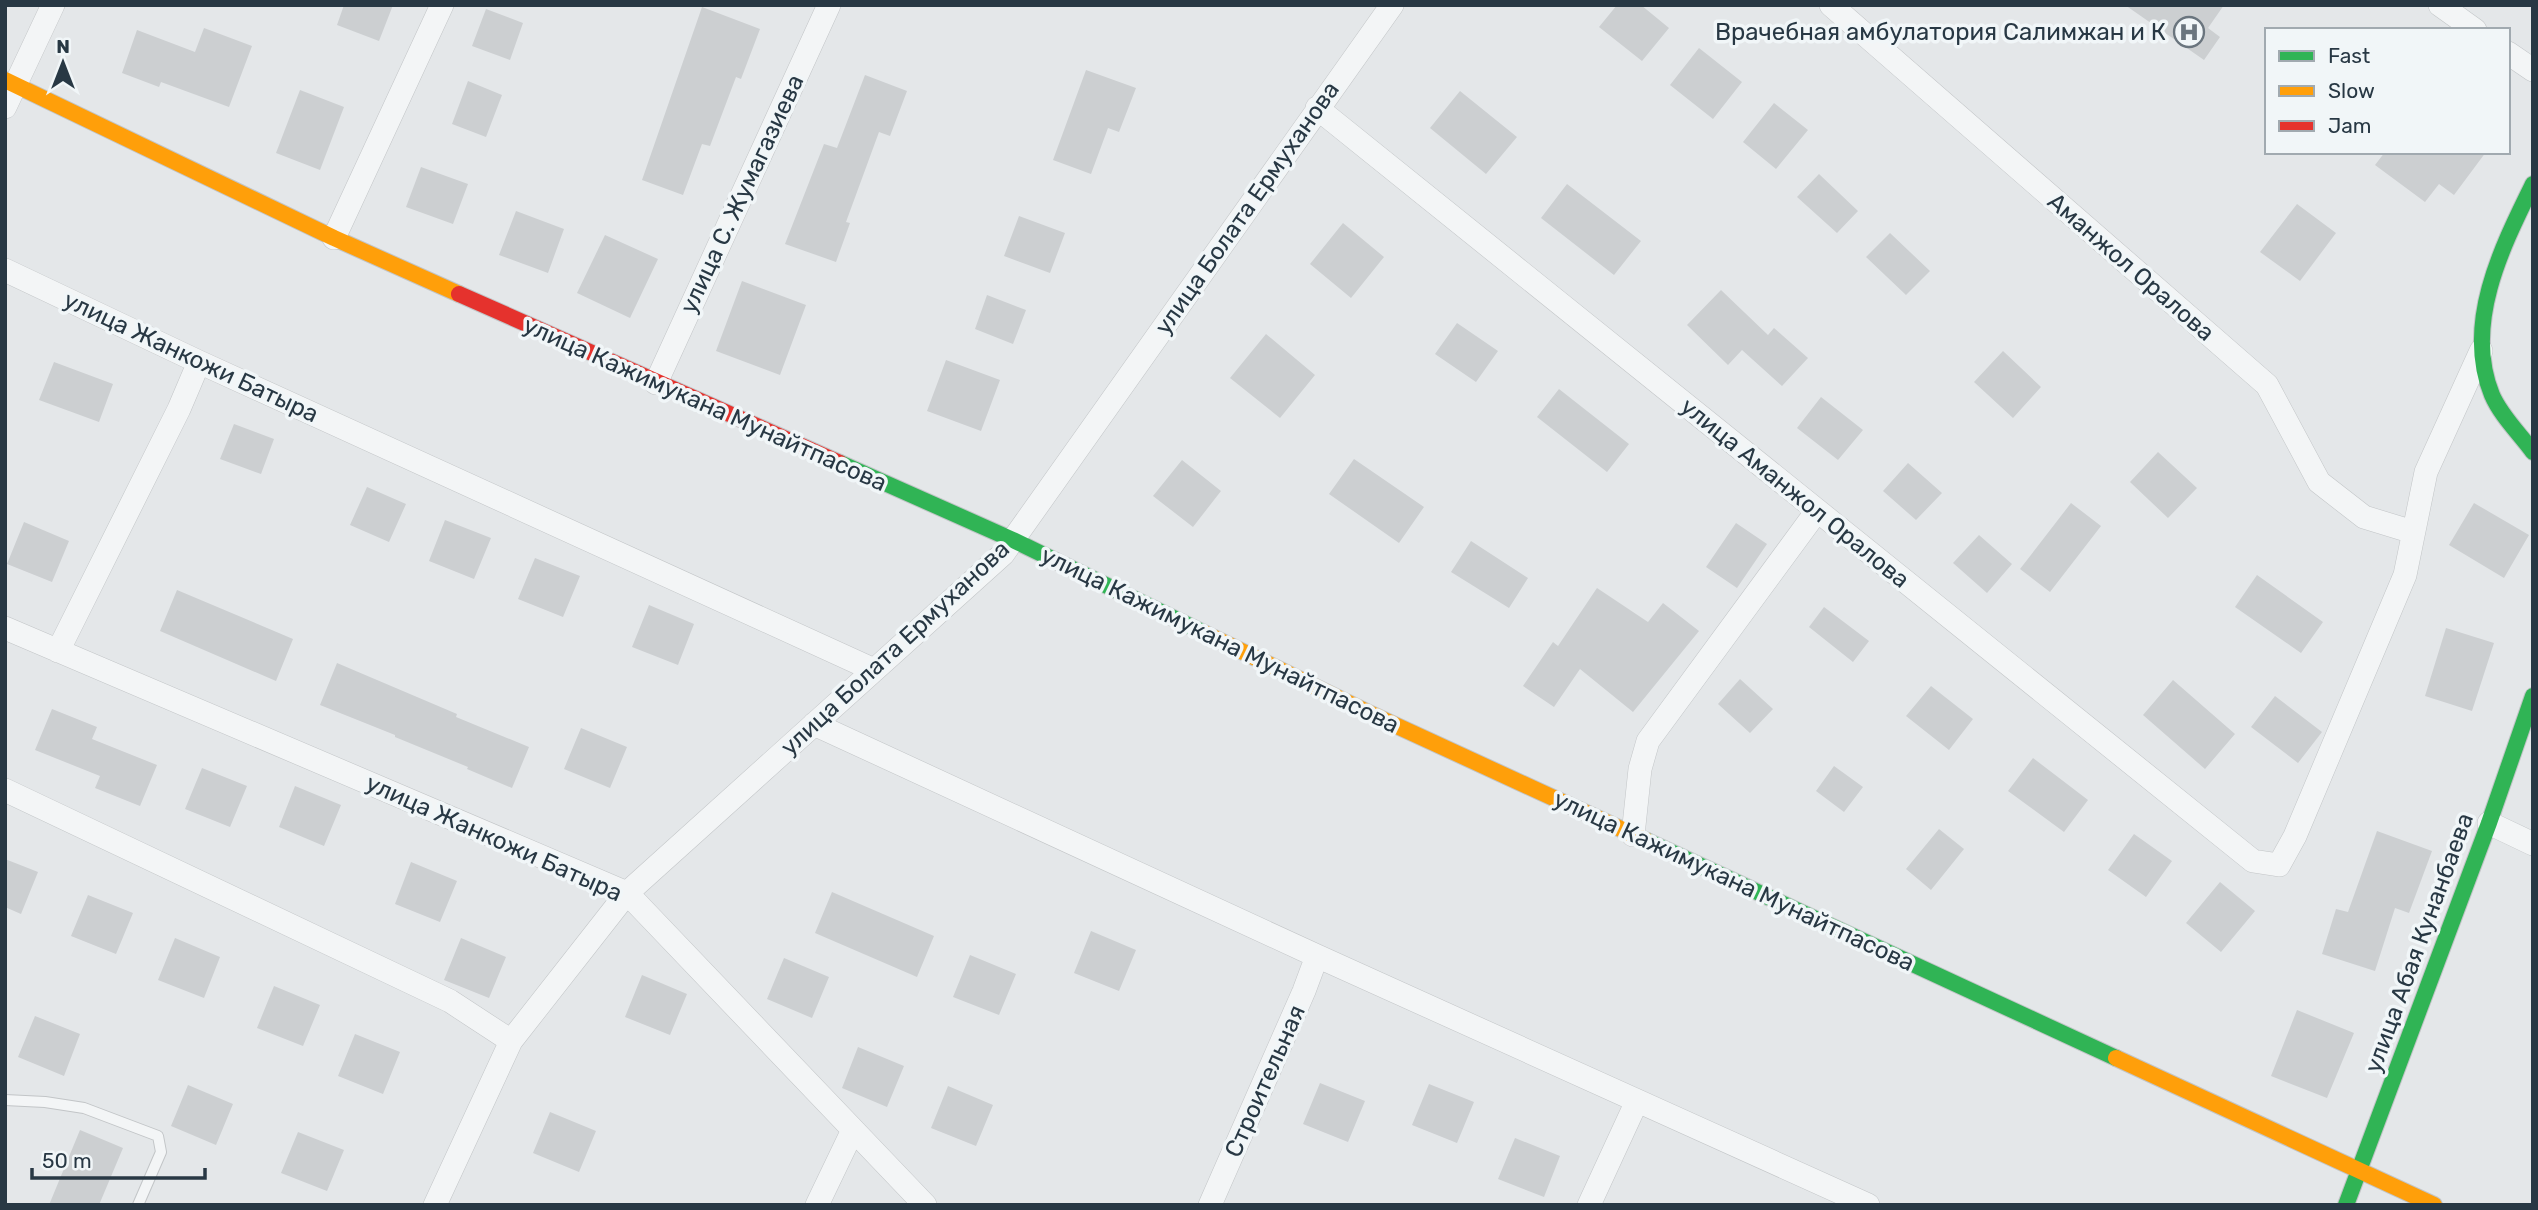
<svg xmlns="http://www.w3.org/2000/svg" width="2538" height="1210" viewBox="0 0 2538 1210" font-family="Rubik,sans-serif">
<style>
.building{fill:#cccfd1}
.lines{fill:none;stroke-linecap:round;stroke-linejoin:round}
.lane-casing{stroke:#c2c5c7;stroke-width:12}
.street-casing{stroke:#c2c5c7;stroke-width:24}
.fast-casing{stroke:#c2c5c7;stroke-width:18}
.slow-casing{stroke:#c2c5c7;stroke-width:18}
.jam-casing{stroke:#c2c5c7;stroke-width:18}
.lane{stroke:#f3f5f6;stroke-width:10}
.street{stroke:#f3f5f6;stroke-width:23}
.fast{stroke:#30b455;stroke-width:16}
.slow{stroke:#ff9f0a;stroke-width:16}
.jam{stroke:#e5322d;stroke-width:16}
.labels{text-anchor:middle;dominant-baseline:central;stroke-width:7;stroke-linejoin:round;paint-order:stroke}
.poi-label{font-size:24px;fill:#283844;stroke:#f1f6f8;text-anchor:end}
.street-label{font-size:24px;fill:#283844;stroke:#f1f6f8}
</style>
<rect width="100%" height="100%" fill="#e4e7e9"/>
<!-- building -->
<path class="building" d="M344,5H393L379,41L337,25Z
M1617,5H1641L1669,28L1642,61L1599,27Z
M2125,5H2224L2208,28L2220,37L2204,60Z
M702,7L760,29L741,79L736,77L710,146L702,144L683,195L642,180Z
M486,9L523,23L510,60L472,46Z
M204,28L252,46L229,107L161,82L159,87L122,73L137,30L195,52Z
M1699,48L1742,82L1713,119L1670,85Z
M1086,70L1136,88L1119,132L1108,128L1091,174L1053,160Z
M865,75L907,91L890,136L879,132L846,222L850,223L836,262L785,244L824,144L837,148Z
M468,81L502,95L486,137L452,124Z
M300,90L344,107L320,170L276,153Z
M1460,91L1517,137L1486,174L1430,128Z
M1774,103L1808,130L1776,169L1743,142Z
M2385,152H2486L2454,195L2439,184L2425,202L2375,165Z
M421,167L468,184L453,224L406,207Z
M1819,174L1858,211L1837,233L1797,197Z
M1567,184L1641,241L1614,275L1541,218Z
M2297,204L2336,233L2300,281L2260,252Z
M516,211L564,229L548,273L499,255Z
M1019,216L1065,233L1050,273L1004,256Z
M1343,223L1384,257L1351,298L1310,264Z
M1890,233L1930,271L1906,295L1866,257Z
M605,235L658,259L630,318L577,293Z
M742,281L806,305L780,375L716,351Z
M1721,290L1768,335L1774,328L1808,358L1782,386L1742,350L1728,365L1687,325Z
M987,295L1026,310L1013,344L975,329Z
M1457,323L1498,351L1476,382L1435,354Z
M1266,334L1315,375L1280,418L1230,378Z
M2003,351L2041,387L2013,418L1974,382Z
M946,360L1000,380L981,431L927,411Z
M54,362L113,384L99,422L39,400Z
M1559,389L1629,444L1607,472L1537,417Z
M1821,397L1863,430L1838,460L1797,428Z
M234,424L274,439L261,474L220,459Z
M2158,452L2197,488L2168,518L2130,482Z
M1354,459L1424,507L1399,543L1329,494Z
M1182,460L1221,491L1193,527L1153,496Z
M1908,463L1942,493L1916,520L1883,491Z
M367,487L406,504L389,542L350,525Z
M2071,503L2101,526L2050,592L2020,569Z
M2474,503L2529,535L2504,578L2449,545Z
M445,520L491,538L474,579L429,561Z
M24,522L69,541L52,582L7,564Z
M1736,523L1767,544L1737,588L1706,567Z
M1979,535L2012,564L1987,593L1953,563Z
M1471,541L1528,578L1509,608L1451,572Z
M535,558L580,576L563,617L518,599Z
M2257,575L2323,622L2301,653L2235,607Z
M1597,588L1648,622L1663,603L1699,631L1633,712L1580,669L1554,707L1523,686L1553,642L1558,646Z
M177,590L293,639L276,681L160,631Z
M649,605L694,624L678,665L632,647Z
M1824,607L1869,641L1853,662L1809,627Z
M2446,628L2494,643L2472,711L2425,696Z
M337,663L457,714L456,717L529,747L512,788L467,769L468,767L395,737V735L320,705Z
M1740,679L1773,709L1750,733L1718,704Z
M2173,680L2235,734L2205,769L2143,715Z
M1931,686L1973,719L1949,750L1906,716Z
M2275,696L2322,732L2298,763L2251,727Z
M52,709L97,727L92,739L157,765L140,806L95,788L100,776L35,750Z
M581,728L627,747L610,788L564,769Z
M2033,758L2088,800L2064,832L2008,791Z
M1834,766L1863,787L1844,812L1816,791Z
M202,768L247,786L230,827L185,809Z
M295,786L341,805L324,846L279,827Z
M1939,829L1964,849L1931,890L1906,869Z
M2377,831L2432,851L2409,913L2395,908L2375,971L2322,954L2336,909L2348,912Z
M2134,834L2172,861L2146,897L2108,870Z
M5,859L38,872L21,914L5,907Z
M411,862L457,881L440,922L395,904Z
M2220,882L2255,911L2221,952L2186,923Z
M832,892L934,936L917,977L815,933Z
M88,895L133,913L116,954L71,936Z
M1091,931L1136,950L1119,991L1074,973Z
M175,938L220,957L204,998L158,980Z
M461,938L506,957L489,998L444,980Z
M970,955L1016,974L999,1015L953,997Z
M784,958L829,977L812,1018L767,999Z
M642,975L687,994L670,1035L625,1017Z
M274,986L320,1005L303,1046L257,1028Z
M2297,1010L2354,1033L2327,1098L2271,1076Z
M35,1016L80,1034L64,1076L18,1057Z
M355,1034L400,1052L383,1094L338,1076Z
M858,1047L904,1066L887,1107L842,1088Z
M1320,1083L1365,1101L1348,1142L1303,1124Z
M1429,1084L1474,1102L1457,1143L1412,1125Z
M188,1085L233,1104L216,1145L171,1126Z
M948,1086L993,1105L976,1146L931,1128Z
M550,1112L596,1131L579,1172L533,1153Z
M80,1130L123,1148L99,1205H49Z
M298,1132L344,1150L327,1191L281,1173Z
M1515,1138L1560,1156L1544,1197L1498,1179Z"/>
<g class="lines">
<!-- lane casing -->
<g class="lane-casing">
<path id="lane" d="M5,1100L45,1102L84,1108L158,1136L161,1152L138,1205"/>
</g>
<!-- street casing -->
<g class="street-casing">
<path id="street" d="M1831,5L2267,385L2319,482L2364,517L2413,532
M2440,5L2475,30
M2508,53L2533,70
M5,107L53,5
M1317,108L2253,861L2279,865L2295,836L2405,575L2426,472L2481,351
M334,238L442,5
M5,270L199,362L874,670
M656,383L829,5
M5,628L627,893L925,1205
M58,651L179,409L199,362
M814,724L1317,956L1868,1205
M5,790L450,1001L511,1041
M2489,823L2533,844
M1633,835L1640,769L1648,741L1817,511
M435,1205L511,1041L627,893L1003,554L1392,5
M817,1205L853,1130
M1210,1205L1304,991L1317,956
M1589,1205L1637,1101"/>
</g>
<!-- fast casing -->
<g class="fast-casing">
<path id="fast" d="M2533,184C2502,247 2463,324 2492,395C2501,416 2520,434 2533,452
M840,463L1013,540L1202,632
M1647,841L2116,1058
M2346,1205L2489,823L2533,696"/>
</g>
<!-- slow casing -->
<g class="slow-casing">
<path id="slow" d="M5,80L334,238L459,294
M1202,632L1371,714L1647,841
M2116,1058L2434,1205"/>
</g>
<!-- jam casing -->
<g class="jam-casing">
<path id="jam" d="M459,294L840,463"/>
</g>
<!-- lane -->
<use href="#lane" class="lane"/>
<!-- street -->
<use href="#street" class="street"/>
<!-- fast -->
<use href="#fast" class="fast"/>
<!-- slow -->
<use href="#slow" class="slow"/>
<!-- jam -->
<use href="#jam" class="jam"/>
</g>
<!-- icons -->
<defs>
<g id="hospital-ring" transform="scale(1.575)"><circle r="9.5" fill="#f1f6f8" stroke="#6a757e" stroke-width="1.5"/><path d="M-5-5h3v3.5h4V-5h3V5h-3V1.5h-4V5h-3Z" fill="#6a757e"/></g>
</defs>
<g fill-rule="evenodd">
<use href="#hospital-ring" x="2189" y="32"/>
</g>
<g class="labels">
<!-- poi labels -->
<g class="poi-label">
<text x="2166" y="32">Врачебная амбулатория Салимжан и К</text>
</g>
<!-- street labels -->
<g class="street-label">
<text transform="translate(742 194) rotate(-65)">улица С. Жумагазиева</text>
<text transform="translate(1247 208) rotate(-55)">улица Болата Ермуханова</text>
<text transform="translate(2131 267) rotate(41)">Аманжол Оралова</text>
<text transform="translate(191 357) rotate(25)">улица Жанкожи Батыра</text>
<text transform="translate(705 404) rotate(24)">улица Кажимукана Мунайтпасова</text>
<text transform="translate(1795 493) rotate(39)">улица Аманжол Оралова</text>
<text transform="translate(1220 640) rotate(26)">улица Кажимукана Мунайтпасова</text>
<text transform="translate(895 648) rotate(-43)">улица Болата Ермуханова</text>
<text transform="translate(494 838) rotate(24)">улица Жанкожи Батыра</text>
<text transform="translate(1734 881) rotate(25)">улица Кажимукана Мунайтпасова</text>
<text transform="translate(2419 943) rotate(-70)">улица Абая Кунанбаева</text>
<text transform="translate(1265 1081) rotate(-66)">Строительная</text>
</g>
</g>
<!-- border -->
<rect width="2538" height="1210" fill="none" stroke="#283844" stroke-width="14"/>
<!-- legend -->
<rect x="2265" y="28" width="245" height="126" fill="#f1f6f8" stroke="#a1aab0" stroke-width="2"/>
<rect x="2279" y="51" width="35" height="10" fill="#30b455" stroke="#a1aab0" stroke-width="2"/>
<text x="2328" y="63" font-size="21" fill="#283844">Fast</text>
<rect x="2279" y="86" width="35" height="10" fill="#ff9f0a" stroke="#a1aab0" stroke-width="2"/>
<text x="2328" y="98" font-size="21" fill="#283844">Slow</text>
<rect x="2279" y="121" width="35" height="10" fill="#e5322d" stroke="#a1aab0" stroke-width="2"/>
<text x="2328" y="133" font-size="21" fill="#283844">Jam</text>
<!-- north arrow -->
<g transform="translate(63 63)" stroke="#f1f6f8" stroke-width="5" paint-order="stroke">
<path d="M0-5L12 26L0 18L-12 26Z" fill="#283844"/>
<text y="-10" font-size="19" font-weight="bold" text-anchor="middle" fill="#283844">N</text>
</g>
<!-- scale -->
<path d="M32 1168v10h173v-10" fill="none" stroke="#283844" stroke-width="3.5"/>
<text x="42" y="1168" font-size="21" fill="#283844" stroke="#f1f6f8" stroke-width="5" paint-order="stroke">50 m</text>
</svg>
